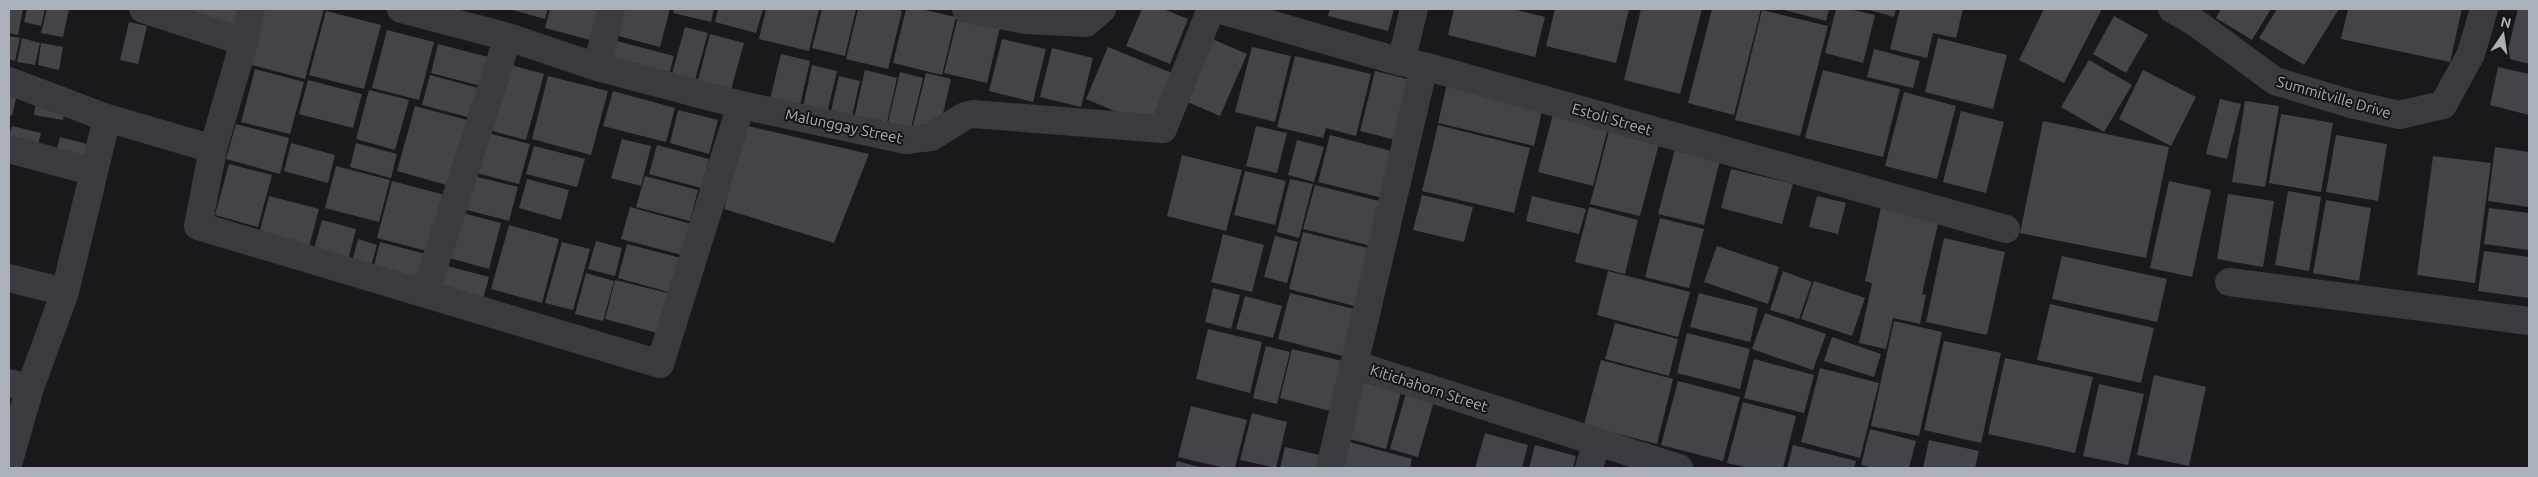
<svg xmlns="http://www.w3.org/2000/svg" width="2538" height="477" viewBox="0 0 2538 477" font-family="Ubuntu,sans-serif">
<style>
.building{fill:#434448}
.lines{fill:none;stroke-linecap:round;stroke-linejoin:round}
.minor{stroke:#3a3b40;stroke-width:28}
.labels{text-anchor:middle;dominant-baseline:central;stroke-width:4;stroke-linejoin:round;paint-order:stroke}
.street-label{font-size:15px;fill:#abb1bb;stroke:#141416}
</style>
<rect width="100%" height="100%" fill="#19191b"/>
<!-- building -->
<path class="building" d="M9,9H23L18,35L9,33Z
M27,9H45L41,26L24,22Z
M47,9H69L63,37L41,33Z
M178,9H244L239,31Z
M262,9H324L305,79L248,64Z
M509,9H548L545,19Z
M550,9H607L598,42L545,28Z
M618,9H670L660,47L611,34Z
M674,9H714L711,22L673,13Z
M718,9H763L756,33L715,22Z
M766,9H819L809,51L759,39Z
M822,9H856L845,56L812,48Z
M858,9H892L902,11L888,69L846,59Z
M906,9H920L956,17L942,75L893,63Z
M1142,9H1163L1188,19L1170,64L1126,46Z
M1330,9H1394L1388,31L1328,16Z
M1454,9H1513L1545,17L1535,57L1448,35Z
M1555,9H1629L1616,63L1546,46Z
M1641,9H1702L1680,94L1624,80Z
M1712,9H1761L1734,115L1688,103Z
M1781,9H1829L1826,21Z
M1836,9H1849L1875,15L1863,63L1825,53Z
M1866,9H1896L1894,17Z
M1900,9H1963L1956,38L1933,33L1927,58L1890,49Z
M2044,9H2102L2064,83L2019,60Z
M2221,9H2271L2252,40L2216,18Z
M2277,9H2339L2304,65L2259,38Z
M2348,9H2462L2450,62L2341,39Z
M2518,9H2529V64L2506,58Z
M1762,10L1828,26L1800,136L1735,120Z
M326,11L381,25L364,89L309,75Z
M959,13L1001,23L987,83L944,73Z
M2114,16L2148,35L2126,73L2093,54Z
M129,22L147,26L138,64L120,60Z
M685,27L708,33L693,87L670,81Z
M387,30L434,42L419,100L372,88Z
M710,34L744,43L729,97L696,88Z
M9,36L20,38L15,61L9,59Z
M22,38L40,43L35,65L17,62Z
M1210,38L1247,54L1220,116L1183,100Z
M1938,38L2007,55L1993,109L1925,92Z
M1002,39L1046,49L1033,102L989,91Z
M613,40L674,56L667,82L606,67Z
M41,43L63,47L59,70L38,65Z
M438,44L488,57L481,86L431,73Z
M1108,47L1172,73L1150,126L1086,99Z
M1252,47L1291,56L1275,122L1235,112Z
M1052,48L1093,58L1081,107L1040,97Z
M1874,49L1920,61L1913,88L1867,77Z
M781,54L810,61L798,114L768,107Z
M1295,56L1371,74L1356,136L1326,128L1323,138L1277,127Z
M2089,60L2132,85L2104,132L2061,107Z
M503,63L544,74L526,140L485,129Z
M812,65L837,71L825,122L801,116Z
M2498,67L2529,74V115L2490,105Z
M255,69L304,82L290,134L241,122Z
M865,70L897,78L885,131L853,123Z
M1823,70L1900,89L1883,157L1805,138Z
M2143,70L2196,97L2171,146L2119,119Z
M1375,71L1419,82L1404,142L1360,131Z
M900,72L923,78L910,132L887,127Z
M926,73L951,79L939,131L913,125Z
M430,75L482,89L475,119L422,105Z
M548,76L608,91L591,155L532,139Z
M839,76L860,81L850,125L829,120Z
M1448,79L1544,102L1534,146L1438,123Z
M308,80L362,94L353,128L299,114Z
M9,87L18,89L12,116L9,115Z
M369,90L409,100L395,150L356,139Z
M613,91L675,108L666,142L603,126Z
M1904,92L1956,106L1937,179L1885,166Z
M2220,99L2241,104L2227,159L2206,154Z
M36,101L66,105L63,120L34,115Z
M2245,101L2279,106L2265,187L2232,182Z
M415,106L475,122L457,188L397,171Z
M678,110L718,120L709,154L670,143Z
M1554,110L1609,124L1593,186L1538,172Z
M1961,111L2004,122L1986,193L1943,182Z
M2281,114L2333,123L2321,192L2269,183Z
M2043,121L2169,147L2146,258L2020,233Z
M236,124L289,138L280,174L226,159Z
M1611,124L1661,136L1640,216L1590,204Z
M744,125L869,154L834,243L724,209Z
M1438,125L1530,148L1514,213L1422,191Z
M12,126L41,133L36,153L9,137Z
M1256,126L1287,133L1277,173L1246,166Z
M480,131L530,144L519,184L469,171Z
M1330,135L1399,153L1387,199L1318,182Z
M2336,135L2387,144L2378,201L2326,192Z
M60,137L95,146L90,166L55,158Z
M622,139L651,146L641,186L611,178Z
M1297,140L1324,147L1314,182L1288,175Z
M291,143L335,155L328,183L284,171Z
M356,143L397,154L391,178L350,167Z
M657,145L709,159L701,188L649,174Z
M1676,145L1721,156L1704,225L1658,214Z
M534,146L585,159L577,187L526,174Z
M2495,147L2529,152V207L2488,201Z
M1182,155L1242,170L1226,231L1167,216Z
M2433,156L2491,163L2475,283L2417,275Z
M229,164L272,175L258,227L215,215Z
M336,166L390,180L379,222L325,208Z
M1731,169L1793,184L1782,224L1721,208Z
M1245,171L1286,181L1275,225L1234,215Z
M469,175L518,187L509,221L460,208Z
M645,176L698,190L690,221L636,207Z
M527,179L569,190L561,220L519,208Z
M1290,179L1313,184L1299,238L1277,232Z
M392,181L445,195L431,252L377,238Z
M2169,181L2211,190L2192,277L2150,268Z
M1315,185L1387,203L1375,247L1303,229Z
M2288,191L2321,197L2309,271L2275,265Z
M2228,194L2274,201L2263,267L2217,259Z
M1422,195L1473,207L1464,242L1413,230Z
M269,196L319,209L309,247L259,234Z
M1532,196L1586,209L1579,234L1526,221Z
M1817,196L1846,203L1838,234L1809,227Z
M1883,198L1941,211L1922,294L1926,295L1920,324L1893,318L1886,349L1859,343L1872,283L1865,281Z
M2326,200L2371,208L2359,281L2313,273Z
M630,207L691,224L682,255L621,239Z
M1589,207L1638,220L1625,274L1575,262Z
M2489,208L2529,213V250L2484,244Z
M455,211L501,223L489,269L443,256Z
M1660,218L1704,229L1689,288L1645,277Z
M322,220L356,229L348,261L313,252Z
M509,225L559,239L542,303L491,289Z
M1303,232L1376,250L1362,308L1289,289Z
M1223,234L1264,245L1252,292L1211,282Z
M1275,236L1298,242L1287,283L1264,277Z
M1944,238L2005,252L1987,335L1926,322Z
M358,239L377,245L370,270L351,265Z
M596,241L622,248L615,276L588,269Z
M380,242L433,256L424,287L372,273Z
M562,242L590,249L573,310L545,303Z
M627,244L681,258L672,293L618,278Z
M1717,246L1779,267L1768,304L1704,282Z
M2484,251L2529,257V298L2478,291Z
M2062,256L2167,279L2157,322L2052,299Z
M440,264L489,277L481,307L432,294Z
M1608,271L1690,292L1678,337L1597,315Z
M1783,271L1812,282L1799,319L1770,310Z
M586,273L614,281L603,321L575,314Z
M615,280L672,294L661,334L605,319Z
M1814,281L1865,298L1852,336L1801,319Z
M1213,288L1240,295L1231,329L1205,322Z
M1290,293L1362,311L1350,358L1278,339Z
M1699,293L1758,308L1750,342L1690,327Z
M1245,296L1282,306L1273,338L1236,329Z
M2050,304L2154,328L2141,383L2037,360Z
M1765,313L1826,334L1813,370L1752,349Z
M1894,321L1942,332L1919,436L1871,426Z
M1615,323L1678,339L1669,376L1605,359Z
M1208,329L1262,342L1250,393L1196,379Z
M1687,333L1750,349L1740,389L1677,373Z
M1832,337L1881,354L1874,377L1824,361Z
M1944,341L2001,353L1981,443L1924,430Z
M1266,346L1290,352L1277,404L1253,398Z
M1292,349L1347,362L1334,412L1280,398Z
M2005,358L2093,377L2075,453L1988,434Z
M1754,359L1814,375L1804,413L1744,398Z
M1601,360L1673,379L1657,444L1584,425Z
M1820,368L1879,383L1860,458L1801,442Z
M2154,375L2206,387L2189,466L2137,455Z
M1355,380L1401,392L1386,449L1339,436Z
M1678,381L1740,397L1723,461L1661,445Z
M2099,384L2144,394L2128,465L2083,456Z
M1406,393L1434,401L1418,457L1390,449Z
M1743,402L1796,416L1783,468H1750L1727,463Z
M1191,406L1247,420L1235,468H1225L1178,457Z
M1252,413L1287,422L1276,468L1240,460Z
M1870,429L1916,441L1909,468H1874L1861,465Z
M1485,433L1528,445L1522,468H1475Z
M1929,440L1979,451L1975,468H1923Z
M1346,441L1412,459L1410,468H1339Z
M1535,445L1576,456L1573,468H1529Z
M1793,445L1856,461L1854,468H1787Z
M1285,447L1324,456L1321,468H1280Z
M1177,461L1203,468H1175Z"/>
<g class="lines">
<!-- minor -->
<path class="minor" d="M143,9L244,42
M251,9L244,42L213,149L198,226L660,364L741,105
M401,9L508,37L597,67L741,105L906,140L931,137L965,116L973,114L1163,129L1211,9
M966,9L1026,20L1086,23L1102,9
M1218,9L1401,62L1424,66L2006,229
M2172,9L2196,23L2275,81L2351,104L2399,115L2443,105L2471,54L2484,9
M1401,62L1414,9
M597,67L611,9
M9,81L107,118L213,149
M9,149L94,172
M9,278L65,292
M2229,282L2529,321
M425,294L508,37
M1356,365L1679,468
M9,383L30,388L65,292L107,118
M9,461L30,388
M1330,468L1424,66
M1589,468L1597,442"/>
</g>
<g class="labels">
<!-- street labels -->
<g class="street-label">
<text transform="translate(2334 97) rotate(16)">Summitville Drive</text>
<text transform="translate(1612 119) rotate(16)">Estoli Street</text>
<text transform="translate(844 126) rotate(12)">Malunggay Street</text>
<text transform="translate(1429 388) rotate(18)">Kitichahorn Street</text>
</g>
</g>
<!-- border -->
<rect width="2538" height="477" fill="none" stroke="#abb1bb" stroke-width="20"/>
<!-- north arrow -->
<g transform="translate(2503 35) rotate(13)" stroke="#141416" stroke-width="4" paint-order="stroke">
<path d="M0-4L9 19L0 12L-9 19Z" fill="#abb1bb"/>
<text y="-8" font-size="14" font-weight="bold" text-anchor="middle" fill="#abb1bb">N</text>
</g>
</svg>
